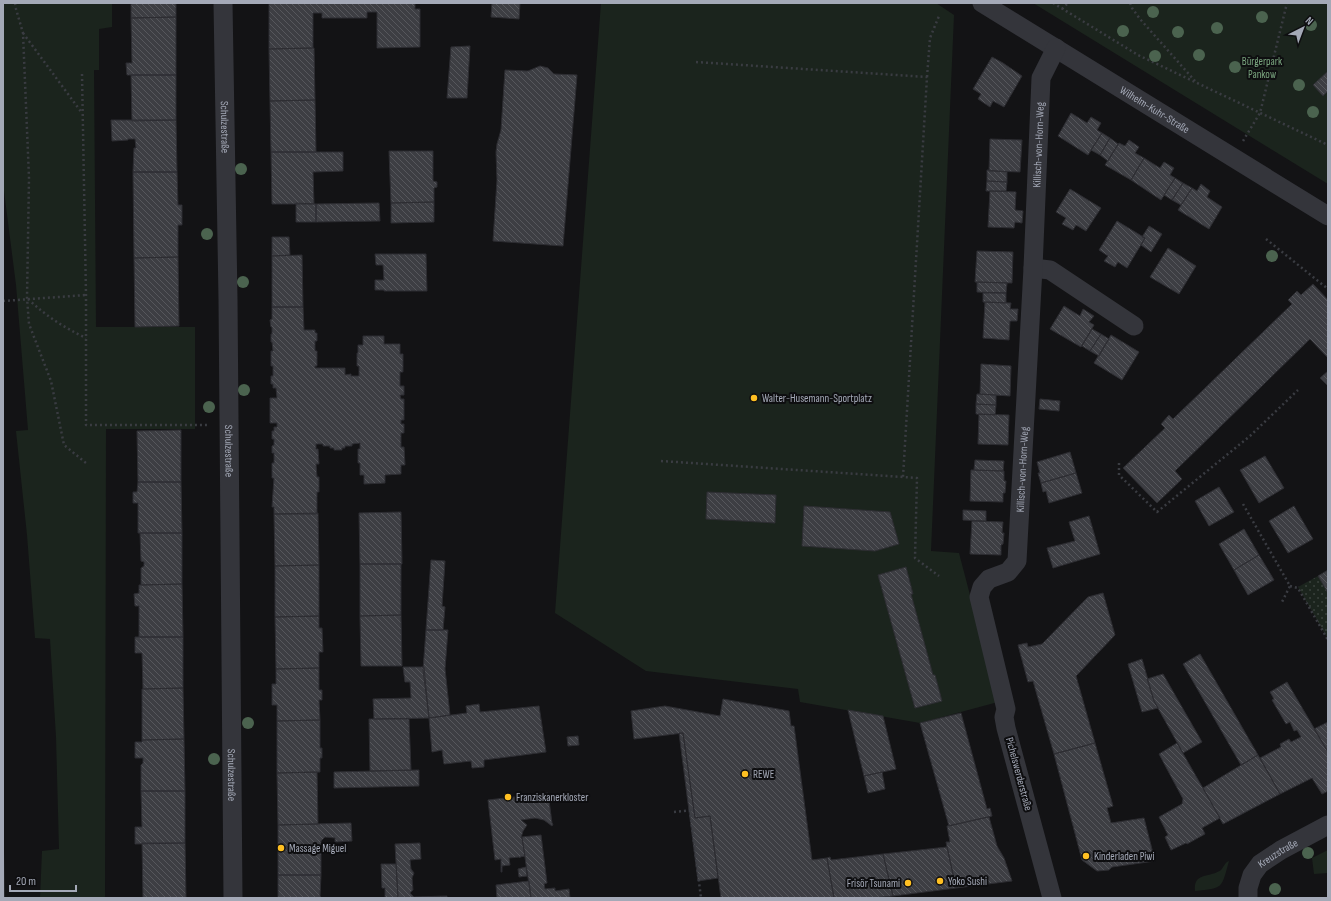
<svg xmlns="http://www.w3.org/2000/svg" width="1331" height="901" viewBox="0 0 1331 901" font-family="'Sofia Sans Condensed',sans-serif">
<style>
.green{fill:#1b241d}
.garden{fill:url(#garden-dots)}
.building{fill:url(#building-back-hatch);stroke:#2d2d32}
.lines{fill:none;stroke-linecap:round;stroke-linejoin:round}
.path{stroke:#3a3c42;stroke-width:2.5;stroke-dasharray:2 3;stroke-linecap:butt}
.street{stroke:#34353b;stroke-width:19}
.tram{stroke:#474950;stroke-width:1}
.tree{fill:#4b634f}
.poi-dot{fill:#ffc022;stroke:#0e0e10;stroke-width:1.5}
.labels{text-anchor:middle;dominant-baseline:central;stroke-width:4;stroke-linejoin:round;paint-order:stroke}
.park-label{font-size:11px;fill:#79a47e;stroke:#0e0e10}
.street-label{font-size:11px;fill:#a4a9b7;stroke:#0e0e10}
.poi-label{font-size:11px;fill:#a4a9b7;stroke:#0e0e10;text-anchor:start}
</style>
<defs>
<pattern id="garden-dots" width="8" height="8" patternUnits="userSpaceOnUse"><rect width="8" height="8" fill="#1b241d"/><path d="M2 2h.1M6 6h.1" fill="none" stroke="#39413c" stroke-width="1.8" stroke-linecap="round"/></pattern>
<pattern id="building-back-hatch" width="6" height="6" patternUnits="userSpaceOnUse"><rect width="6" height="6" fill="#3d3e43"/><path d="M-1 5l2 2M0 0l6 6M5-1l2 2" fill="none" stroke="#56575c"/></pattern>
</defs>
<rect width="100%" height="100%" fill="#131315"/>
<!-- green -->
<path class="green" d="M3,3H112V27L99,29V70H94L96,327H195V429H106L105,898H40L42,851L59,849L56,737L50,639L35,638L27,535L16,431L28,430L16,285L3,183Z
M601,3H936L954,15L931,551L959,553L998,702L920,723L800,702L798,689L646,671L555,613Z
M1033,3H1328V184Z
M1328,850V873L1314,874L1312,858Z
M1229,861C1221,889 1224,888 1195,891C1193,872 1210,878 1221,870C1224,867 1224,863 1229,861Z"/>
<!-- garden -->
<path class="garden" d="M1318,576L1328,593V639L1298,587Z"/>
<!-- building -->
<path class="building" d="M131,3H176V17L131,18Z
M269,3H415V9H420V47L377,48V12H367V18H322V13H313V48L269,49Z
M492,3H520L519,19L491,17Z
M176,17V75H127L126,63H132L131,18Z
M470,46L467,98H447L451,47Z
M313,48H314L315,100L270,101L269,49Z
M992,57L1003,63L1022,76L1004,107L993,101L990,107L978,99L981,94L973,89Z
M540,66L548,68L554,74L577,75L563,246L493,241L497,180L496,152L497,144L501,130L505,70L528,71Z
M1328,71V91L1323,96L1313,85Z
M131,75H176V120L132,121Z
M315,100L316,152H271L270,101Z
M1071,113L1087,123L1091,117L1101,123L1097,130L1102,133L1088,155L1058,136Z
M111,120H176L177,172H133L134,148H136L135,139H128V140L112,141Z
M1102,133L1110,138L1100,155L1091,150Z
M1110,138L1118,144L1108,161L1100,155Z
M990,139L1022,140L1020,172L989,171Z
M1129,140L1139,147L1135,153L1144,158L1131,180L1105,165L1119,143L1125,146Z
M389,151H433V181L437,182V187L434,188V202L391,203Z
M271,152H343V171L313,172L314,204H272Z
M1144,158L1160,168L1164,162L1174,168L1170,175L1175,178L1161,200L1131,180Z
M987,170L1007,172V182L987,181Z
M133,172H177L178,205H182V225H178V257L134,258Z
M1175,178L1183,183L1172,200L1164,195Z
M987,181L1007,182L1006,191H986Z
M1183,183L1192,188L1181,205L1172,200Z
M1201,184L1210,191L1207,197L1222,207L1209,229L1178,210L1192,188L1197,191Z
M1070,189L1101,208L1086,231L1076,225L1073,230L1062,224L1066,218L1056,212Z
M990,191L1016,192L1015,210L1023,211L1022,223L1015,222L1014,228L988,227Z
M434,202V222L391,223V203Z
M296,203L316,204V222H296Z
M379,203L380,221L316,222V204Z
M1117,221L1145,238L1127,268L1118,262L1115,267L1104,261L1108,256L1099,250Z
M1149,226L1162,234L1151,252L1141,245L1145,238L1142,237Z
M272,237H289L290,255L272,256Z
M1168,248L1196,266L1179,294L1150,277Z
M977,251L1013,252L1012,283L975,282Z
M375,254H426L427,291H384V290H375V280H384L383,265H376Z
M302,255L303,307H272V256Z
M178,257L179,326L135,327L134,258Z
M977,282L1007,283L1006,293L977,292Z
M1313,284L1328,300V358L1310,339L1175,471L1182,479L1157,503L1123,468L1165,428L1161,424L1169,415L1173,419L1292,304L1288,300L1297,291L1301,295Z
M983,293H1006V303L983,302Z
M985,302L1011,303L1010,309H1018L1017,321H1010L1009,340L983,338Z
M1064,306L1080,316L1083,309L1094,316L1089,322L1094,325L1081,347L1050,329Z
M272,307H303L304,330H315V333H317V341H315V351H317V366H315V368H345V375L351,374V376H359V366H357V353H358V345H363V336H384V344H400V354H403V372H400V386H404V395H400L401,399H404V420H401V424H404V433H401V447H404L405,465H401V474L385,475V483L364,484V475H360V463H358V449H360V443L352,444V446H345V448H342V450H334V448H330V446H323V444H316V449H318L319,464H316L317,477H319V492H317V514H274V507H272L274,478H272V463H274V453H272V446L274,445V439H272V431H274V427H277V423H270V398H277L276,388H273V384H271V376H273V366H271V351H273L272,342H271V334H272V327H271L270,320L272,319Z
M1092,329L1101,334L1090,351L1082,346Z
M1101,334L1109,339L1099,356L1090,351Z
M1111,335L1139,352L1122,380L1094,363Z
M981,364L1011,366L1010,396L980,394Z
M1328,371V386L1320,378Z
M977,394L996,395V405L976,404Z
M1040,399L1060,401L1059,411L1039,409Z
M976,404L996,405L995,415L976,414Z
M979,414L1009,415L1008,445L978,444Z
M181,430V482H138L137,431Z
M1070,452L1076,473L1041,483L1038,473H1040L1037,462Z
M1265,456L1284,488L1259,503L1240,470Z
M975,460L1004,461L1003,471L974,470Z
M971,470L1004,471V481H1006L1005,493H1003V502L970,501Z
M1076,473L1082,493L1049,503L1046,491L1043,492L1041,483Z
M138,482H181L182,533H138V503H133V492H137Z
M1219,487L1234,512L1209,526L1195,501Z
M707,492L776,495L775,523L706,519Z
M804,506L890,512L899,544L875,551L802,546Z
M1294,506L1313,539L1288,553L1269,521Z
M963,510L986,511V521L963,520Z
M401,512L402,564H360L359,513Z
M318,513L319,565L275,566L274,514Z
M1089,516L1100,554L1053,568L1047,548L1075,541L1069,522Z
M972,521L1003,522L1002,533H1004L1003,544L1001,545V555L970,554Z
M1244,529L1259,555L1234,570L1219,544Z
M140,533H182V584L141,585V568L144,566V562L141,561Z
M1259,555L1274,580L1248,595L1234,570Z
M431,560L445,561L442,606L445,607L443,630H426Z
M360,564H401V615L360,616Z
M319,565V616L275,617V566Z
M906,567L913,594H911L933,675H935L942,701L915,708L878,575Z
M1328,570V593L1318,576Z
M182,584L183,637H139V606H135L134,594L139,593V585Z
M1103,593L1115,635L1076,676L1095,743L1054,754L1033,681L1028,682L1018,645L1027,643L1028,647L1042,644L1088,597Z
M401,615L402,666H361L360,616Z
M319,616V628H322L323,652H319V668L276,669L275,617Z
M426,630H448L445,669L450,715L429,718L423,670Z
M135,637H183V688L143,689L142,653H135Z
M1200,654L1258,755L1241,765L1183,664Z
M1142,659L1154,701L1158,708L1142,712L1128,664Z
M403,667H424L429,718L374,719L373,699L411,698L410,682H405Z
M319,668V690H322V700H319L320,720L277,721V705H272V684H276V669Z
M1163,674L1202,742L1183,753L1154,701L1147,679Z
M1287,682L1328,752V791L1322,794L1312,778L1280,794L1260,758L1281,747L1280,744L1289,739L1291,742L1301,737L1297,730L1294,731L1290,722L1286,724L1272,700L1274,699L1270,692Z
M183,688L184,739L142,740V689Z
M723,699L789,711L791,726H794L812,860L827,858L834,898H721L710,816L695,818L683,733L634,739L631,711L665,706L720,716Z
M479,704L480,712L539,706L546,752L484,760V767L472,768L471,761L444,764L442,750L432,752L429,718L467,713L466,706Z
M848,710L883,716L896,769L864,776Z
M961,713L987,809L990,808L992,816L949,826L920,723Z
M369,719H409L411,770L370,771Z
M320,720V748H322V758H320V772L277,773V721Z
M1328,722V752L1314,729Z
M679,733H683L695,818L710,816L718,878L698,881Z
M578,736L579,745L568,746L567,737Z
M184,739L185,791H141V765L143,763V758H135V742H142V740Z
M1095,743L1113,806L1107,808L1111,823L1144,818L1155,861L1112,867L1109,870L1097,871L1082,860L1054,754Z
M1177,743L1220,818L1202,828L1205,834L1187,844L1186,843L1171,850L1165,837L1168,835L1159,817L1182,804L1183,799L1159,754Z
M1258,755L1280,794L1223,824L1203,788Z
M419,770V786L334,788V772Z
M317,772L318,824L278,825L277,773Z
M882,772L885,789L868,793L864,776Z
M141,791H185V843L135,844V827H142Z
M548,793L552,823L553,824L552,826L544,820L535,818L521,820L527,825L523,831L521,838H522L525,856L520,857V858L519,857L509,858L510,865L502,866V872H501V859L495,860L488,800Z
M989,817L997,846L1004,858L1012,881L956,888L946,842H950L947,826Z
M351,823L352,841L335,842V838L325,837L321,841V875H278V825Z
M541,835L547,883L544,884L545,889L555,888V891L569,889L570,898H531L522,837Z
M142,843H185L186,898H143Z
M420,843L421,859L410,860L411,869L414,873L412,878L413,890L410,893L414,897L447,896V898H398L395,844Z
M947,847L956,888L893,896L883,854Z
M883,854L893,896L872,898H834L827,858L830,857L831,860Z
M381,864H396L398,898H385V888H382Z
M526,867L527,876L519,877L518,869Z
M278,875H321L320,896L322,898H278Z
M529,881L531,898H497L496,885Z"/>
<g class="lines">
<!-- path -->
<path class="path" d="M15,3L16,9L23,33L29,178L27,298L29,324L51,381L64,445L86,463
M1053,3L1138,55L1328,145
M1130,3L1132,8L1140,19L1195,81
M1062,9L1068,3
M23,33L82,113
M696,62L927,77L903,477L917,478L915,558L939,576
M82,74L86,295V425H209
M927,77L930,38L939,16
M1243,141L1260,113L1287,3
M1266,239L1328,289
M28,299C46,316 63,327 86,338
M3,301L86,295
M661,461L903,477
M1119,463V475L1157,512L1250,436L1298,390
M1243,504L1290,586L1281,604
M1290,586L1298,588L1328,640
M1327,712H1328
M690,810L701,898
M674,812L694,810"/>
<!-- street -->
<g class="street">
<path id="s1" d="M223,3L228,299L233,898"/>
<path id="s2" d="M982,3L1328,216"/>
<path d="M1033,268L1050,270L1134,326"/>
<path id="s3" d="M1052,898L1006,728L1004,717L1006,709L979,597L982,587L989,579L1008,572L1017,561L1033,268L1041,78L1056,48"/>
<path id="s4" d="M1248,898V888L1252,875L1260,864L1281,850L1328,825"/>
</g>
<!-- tram -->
<path class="tram" d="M3,803L4,898"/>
</g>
<!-- trees -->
<g class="tree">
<circle cx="1153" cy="12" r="6"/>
<circle cx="1262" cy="17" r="6"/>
<circle cx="1311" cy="25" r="6"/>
<circle cx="1217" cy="28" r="6"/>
<circle cx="1123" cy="31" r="6"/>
<circle cx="1178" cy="32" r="6"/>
<circle cx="1199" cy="55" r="6"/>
<circle cx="1155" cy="56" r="6"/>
<circle cx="1235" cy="67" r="6"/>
<circle cx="1299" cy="85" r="6"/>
<circle cx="1313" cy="112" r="6"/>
<circle cx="241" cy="169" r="6"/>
<circle cx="207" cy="234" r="6"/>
<circle cx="1272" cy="256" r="6"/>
<circle cx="243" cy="282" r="6"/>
<circle cx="244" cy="390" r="6"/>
<circle cx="209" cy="407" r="6"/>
<circle cx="248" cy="723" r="6"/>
<circle cx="214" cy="759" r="6"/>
<circle cx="1308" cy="853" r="6"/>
<circle cx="1275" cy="889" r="6"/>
</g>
<!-- markers -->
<g class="poi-dot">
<circle cx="754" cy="398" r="4"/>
<circle cx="745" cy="774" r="4"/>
<circle cx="508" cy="797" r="4"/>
<circle cx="281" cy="848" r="4"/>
<circle cx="1086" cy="856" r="4"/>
<circle cx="940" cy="881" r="4"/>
<circle cx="908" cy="883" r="4"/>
</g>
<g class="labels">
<!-- park labels -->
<g class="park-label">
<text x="1262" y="61">Bürgerpark<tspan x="1262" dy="13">Pankow</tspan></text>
</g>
<!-- street labels -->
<g class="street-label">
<text stroke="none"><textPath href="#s2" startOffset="203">Wilhelm-Kuhr-Straße</textPath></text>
<text stroke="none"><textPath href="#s1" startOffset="124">Schulzestraße</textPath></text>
<text stroke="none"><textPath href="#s3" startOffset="783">Killisch-von-Horn-Weg</textPath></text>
<text stroke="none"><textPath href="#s1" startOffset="448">Schulzestraße</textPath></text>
<text stroke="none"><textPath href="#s3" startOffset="458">Killisch-von-Horn-Weg</textPath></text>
<text stroke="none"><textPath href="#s1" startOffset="772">Schulzestraße</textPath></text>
<text transform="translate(1019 774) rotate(75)">Pichelswerderstraße</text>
<text stroke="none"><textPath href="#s4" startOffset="58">Kreuzstraße</textPath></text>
</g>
<!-- poi labels -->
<g class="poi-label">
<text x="762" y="398">Walter-Husemann-Sportplatz</text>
<text x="753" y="774">REWE</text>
<text x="516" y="797">Franziskanerkloster</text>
<text x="289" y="848">Massage Miguel</text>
<text x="1094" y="856">Kinderladen Piwi</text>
<text x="948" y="881">Yoko Sushi</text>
<text x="900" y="883" text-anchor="end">Frisör Tsunami</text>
</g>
</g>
<!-- border -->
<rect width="1331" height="901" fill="none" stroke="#a4a9b7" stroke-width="8"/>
<!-- north arrow -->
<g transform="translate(1303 28) rotate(42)" stroke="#0e0e10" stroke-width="3" paint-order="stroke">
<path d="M0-3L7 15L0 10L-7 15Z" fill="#a4a9b7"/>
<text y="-6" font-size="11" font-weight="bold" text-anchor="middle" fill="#a4a9b7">N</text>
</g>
<!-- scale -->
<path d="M10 885v6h66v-6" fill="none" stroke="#a4a9b7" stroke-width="2"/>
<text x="16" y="885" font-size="12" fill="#a4a9b7" stroke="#0e0e10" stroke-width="3" paint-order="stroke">20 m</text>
</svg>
